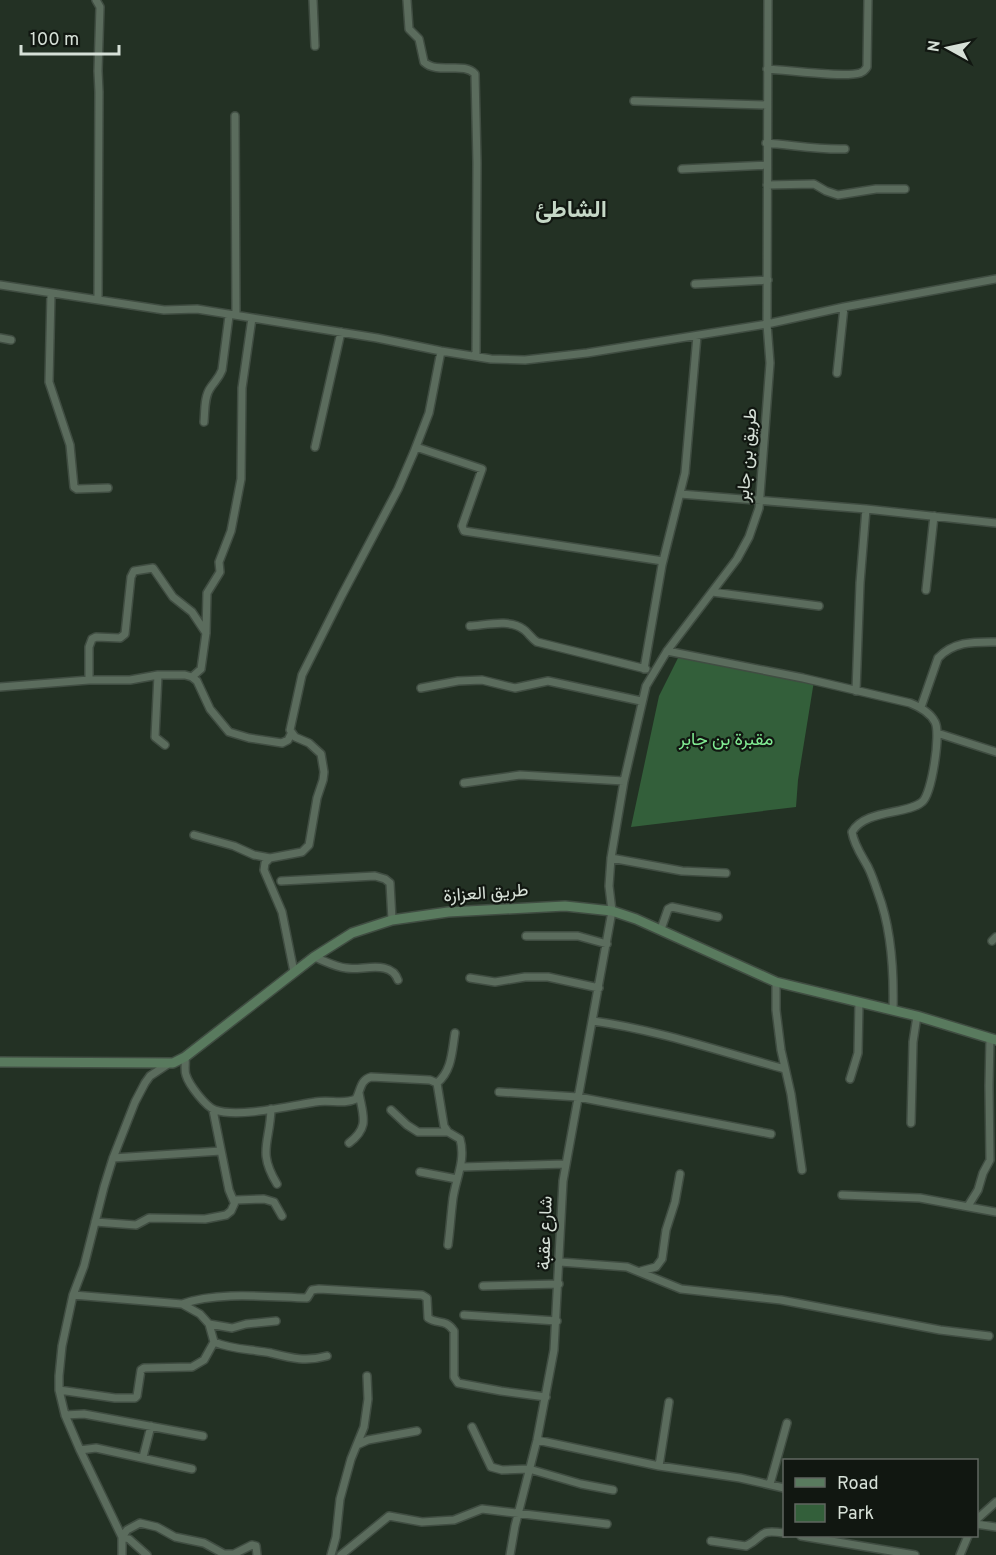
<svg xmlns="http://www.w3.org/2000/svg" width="996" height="1555" viewBox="0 0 996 1555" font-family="Overpass,Vazirmatn,sans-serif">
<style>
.green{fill:#335f3a}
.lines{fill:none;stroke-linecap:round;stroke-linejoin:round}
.street-casing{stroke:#404d42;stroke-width:10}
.secondary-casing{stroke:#404d42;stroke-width:12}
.street{stroke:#5b6c5d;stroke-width:7}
.secondary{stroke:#597a5e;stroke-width:9}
.labels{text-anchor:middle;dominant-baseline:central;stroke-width:4.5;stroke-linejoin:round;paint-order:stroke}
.street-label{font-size:18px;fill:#d6e0d7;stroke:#111711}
.park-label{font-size:18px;fill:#81eb93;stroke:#111711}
.district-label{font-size:24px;font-weight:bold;fill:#c6d8c7;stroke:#111711}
</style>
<rect width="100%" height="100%" fill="#233124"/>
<!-- green -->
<path class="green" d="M680,654L814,681L798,780L796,807L631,827L659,696Z"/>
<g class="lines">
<!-- street casing -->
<g class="street-casing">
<path id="street" d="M96,0L100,7L98,71L99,92L98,299
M313,0L315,46
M407,0L409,29L419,39L424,62C438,75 464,61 475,74L477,163L476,356
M767,69C788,70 843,78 860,73C865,71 864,71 867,67L868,0
M634,101L767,105
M235,116L236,315
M766,143C793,145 819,150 845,149
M682,169L767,165
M767,185L814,184L826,191L838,195L876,189H905
M695,284L768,280
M0,285L164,310L197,309L377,338L441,351L491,359L525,360L587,353L767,324L844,307L996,279
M51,293L49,382L70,445L74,487L77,489L108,488
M0,338L11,340
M837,373L844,307
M204,422C205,411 204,396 211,387C215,381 219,378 222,370L229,316
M315,447L341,332
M416,447L482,469L462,526L464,531L663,561
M680,494L866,509L996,523
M926,590L934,516
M712,592L819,606
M470,626C486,625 510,619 523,629C528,632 531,638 537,642L646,669
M667,651L803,678L910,703C920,707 930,712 935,722C941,733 932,794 922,802C907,815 865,809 852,832C854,845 862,856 868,867C872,875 875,884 878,893C892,930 894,971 893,1010
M644,669L662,565L685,473L697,336
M158,675L155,737L165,745
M192,677L201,669L206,633L207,593L220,572L219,562L231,531L241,479L242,388L252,318
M89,680V647L92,639L96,637L120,638L125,634L131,577L134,571L153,568L173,597L192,612L206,633
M0,687L89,680H130L158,675H185L192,677L197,681L210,709L229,732L249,738L282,743L288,740L291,734
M421,688L458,681L482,680L515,688L548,681L641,701
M856,691L860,583L866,509
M921,707L938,658C954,641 974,642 996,642
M937,733L996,752
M464,783L520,775L624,781
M194,835L234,846L254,855L270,858
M611,858L682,871L726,873
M281,881L375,876L385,879L390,883L392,920
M661,929L668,909L672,907L718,917
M526,936H578L607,944
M992,941L996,937
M314,957C325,961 335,967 346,968C362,971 391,959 398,980
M294,972L282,912L264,870L265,863L270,858L302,852L309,845L317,798L323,780L324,772L321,754L309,743L295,737L290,730L302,675L342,595L398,489L414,452L429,413L441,351
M470,978L495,982L525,977H548L599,988
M776,982V1010L781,1050L791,1094L802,1170
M593,1021C658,1030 721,1052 785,1069
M185,1057C186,1063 184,1070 186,1075C189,1085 206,1107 215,1110C238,1118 290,1106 315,1102C329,1099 343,1105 356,1099C361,1090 360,1080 371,1077L430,1080L437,1083L444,1126L448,1132L460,1139C466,1160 456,1178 453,1198C451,1214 450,1230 448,1245
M850,1079L858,1053L859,1002
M437,1083C452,1071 452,1051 455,1033
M499,1092L578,1097L771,1134
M271,1109C270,1143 257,1151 277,1184
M213,1110L229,1190L234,1202
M391,1110L407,1125L418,1132H448
M911,1123L913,1042L917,1016
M349,1143C370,1127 363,1116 359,1093
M113,1158L221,1151
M462,1167L565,1164
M420,1172L457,1179
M842,1195L920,1198L996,1212
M968,1206L978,1190L983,1173L990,1160L989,1086L990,1038
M95,1222L136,1225L149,1218L205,1219L226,1215L231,1211L236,1200L264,1199L274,1202L282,1216
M560,1262L627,1267L681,1289L781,1300L940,1330L989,1336
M641,1271L656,1267L662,1259L666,1230L675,1202L680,1174
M483,1286L559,1284
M73,1295L182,1304L200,1314L209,1324L214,1342C233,1350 251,1349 271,1353C291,1358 306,1362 327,1356
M182,1304C218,1291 269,1297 307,1298L312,1290L319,1289L422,1295L427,1298L428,1318C438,1325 445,1318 454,1331V1377L458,1383L501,1391L546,1397
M464,1315L557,1321
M209,1324L232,1328L246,1324L276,1321
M59,1390L115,1398H135L137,1396L141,1370L144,1368L192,1367L204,1360L214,1342
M65,1415L84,1414L203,1436
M472,1427L491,1467L502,1470L529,1469L581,1484L613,1490
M537,1440L659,1466L740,1478L784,1488
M357,1445L368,1440L417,1431
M80,1450L96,1448L192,1469
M143,1457L151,1426
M659,1466L669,1402
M770,1484L787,1423
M976,1520L996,1502
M976,1524L996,1527
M801,1536L915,1555
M711,1541L746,1546C766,1536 757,1529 784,1533
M122,1555V1537L80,1450L65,1415L59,1390V1376L62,1346L73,1295L84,1266L104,1187L113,1158L135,1102L145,1083L150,1076L168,1064
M147,1555L129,1539L122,1537L127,1530L140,1523L157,1527L175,1537L204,1543L224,1554H234L252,1545L256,1546L257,1555
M331,1555L336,1537L340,1499L351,1459L364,1427L368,1399L367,1376
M341,1555L389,1516L422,1522L454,1520L482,1509L607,1524
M510,1555L515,1526L537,1440L554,1350L563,1181L612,911L609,886L611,858L624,781L646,686L667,651L737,559L749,537L759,508L770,363L767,324L768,0
M960,1555L968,1536"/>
</g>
<!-- secondary casing -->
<g class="secondary-casing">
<path id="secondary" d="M0,1062L173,1063L185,1057L314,957L352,933L392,920L448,912L565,906L612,911L636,919L776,982L917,1016L996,1040"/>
</g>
<!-- street -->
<use href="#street" class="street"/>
<!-- secondary -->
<use href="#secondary" class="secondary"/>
</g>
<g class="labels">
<!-- street labels -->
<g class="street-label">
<text transform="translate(748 455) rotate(-85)">طريق بن جابر</text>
<text transform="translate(486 894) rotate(-4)">طريق العزازة</text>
<text transform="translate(546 1233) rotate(-88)">شارع عقبة</text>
</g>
<!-- park labels -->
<g class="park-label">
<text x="726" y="740">مقبرة بن جابر</text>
</g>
<!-- district labels -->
<g class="district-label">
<text x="571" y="211">الشاطئ</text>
</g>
</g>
<!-- legend -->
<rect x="783" y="1459" width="195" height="78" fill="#111711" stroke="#606760" stroke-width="1.5"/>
<rect x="795" y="1478" width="30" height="9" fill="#597a5e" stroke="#606760" stroke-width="1.5"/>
<text x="837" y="1489" font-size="18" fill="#d6e0d7">Road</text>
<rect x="795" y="1504" width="30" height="18" fill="#335f3a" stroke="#606760" stroke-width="1.5"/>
<text x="837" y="1519" font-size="18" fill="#d6e0d7">Park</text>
<!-- north arrow -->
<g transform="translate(948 48) rotate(278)" stroke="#111711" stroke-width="4.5" paint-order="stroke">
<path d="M0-4.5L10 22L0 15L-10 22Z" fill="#d6e0d7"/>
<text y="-9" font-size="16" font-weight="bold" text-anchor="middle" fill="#d6e0d7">N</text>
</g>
<!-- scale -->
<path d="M21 45v9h98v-9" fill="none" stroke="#d6e0d7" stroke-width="3"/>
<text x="30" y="45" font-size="18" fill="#d6e0d7" stroke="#111711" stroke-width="4.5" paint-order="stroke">100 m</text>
</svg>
